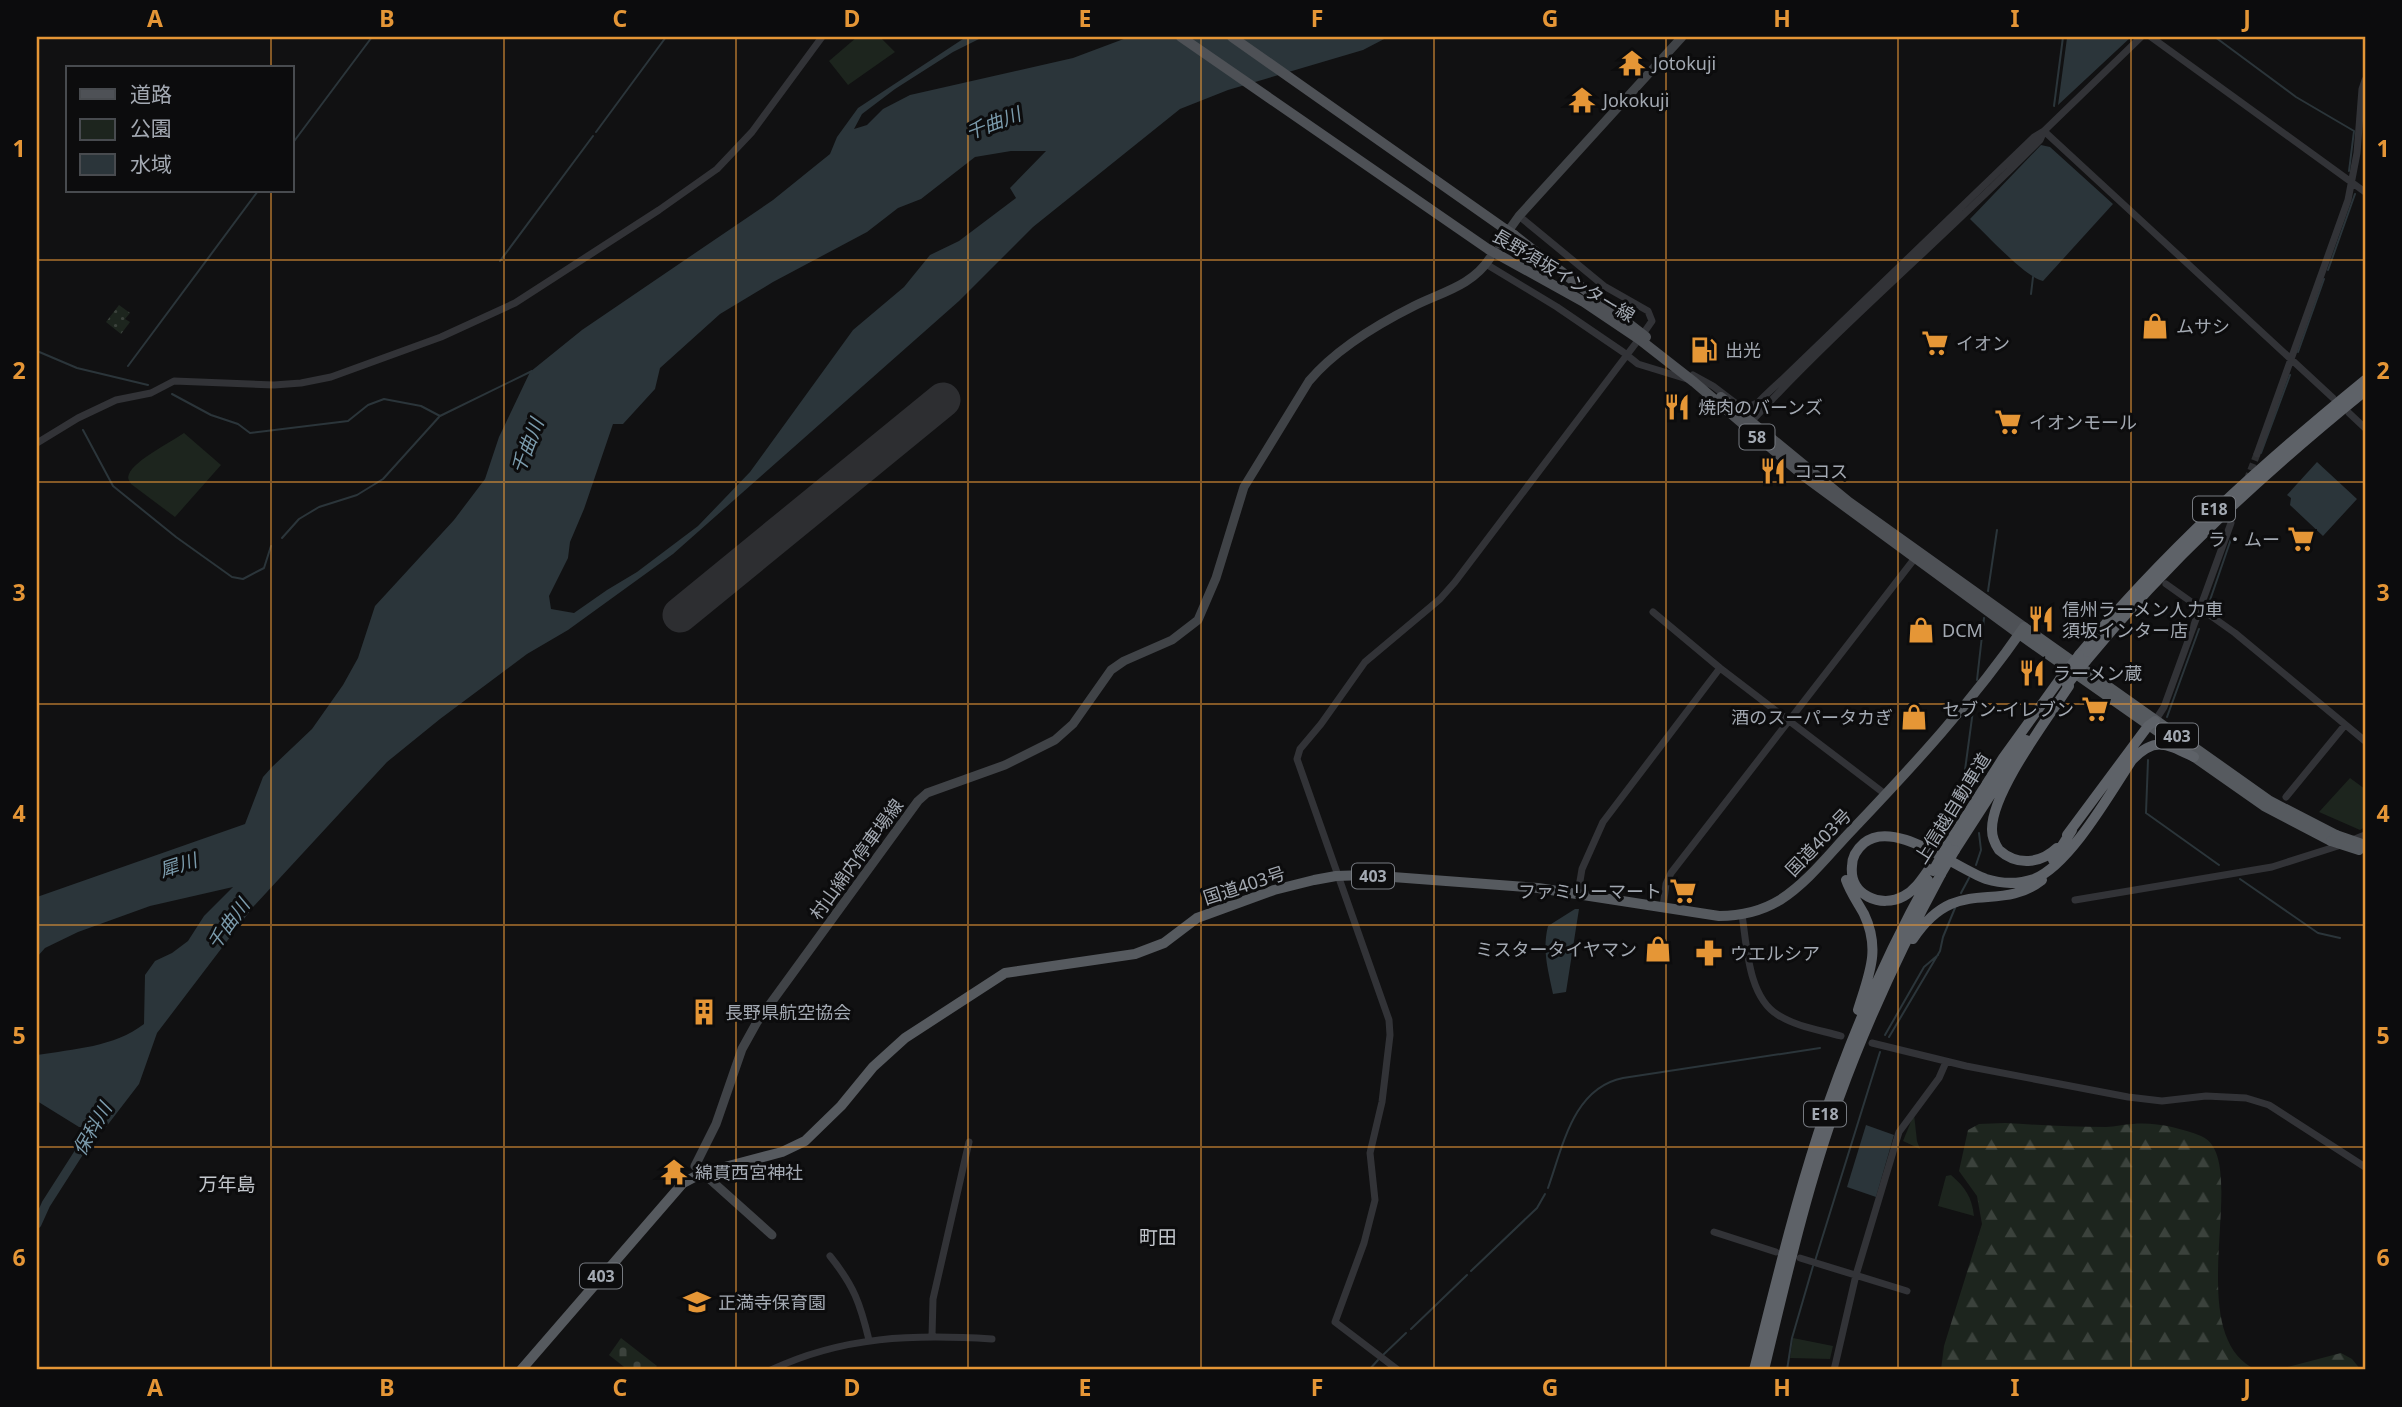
<svg xmlns="http://www.w3.org/2000/svg" width="2402" height="1407" viewBox="0 0 2402 1407" font-family="'Noto Sans','Noto Sans JP',sans-serif">
<style>
.grass{fill:url(#grass-dots)}
.forest{fill:url(#forest-firs)}
.cemetery{fill:url(#cemetery-stones)}
.park{fill:#1d251e}
.water{fill:#2b353a;fill-rule:evenodd}
.lines{fill:none;stroke-linecap:round;stroke-linejoin:round}
.stream{stroke:#2b353a;stroke-width:2}
.river{stroke:#2b353a;stroke-width:9}
.runway{stroke:#2d2e31;stroke-width:35}
.tertiary-tunnel{stroke:#2e2f32;stroke-width:7;stroke-dasharray:7 3.5;stroke-linecap:butt}
.tertiary{stroke:#323337;stroke-width:7}
.secondary{stroke:#404347;stroke-width:9}
.primary{stroke:#4e5156;stroke-width:10}
.trunk{stroke:#565a5f;stroke-width:10}
.motorway{stroke:#5e6268;stroke-width:10}
.primary-bridge{stroke:#4e5156;stroke-width:10}
.trunk-bridge{stroke:#565a5f;stroke-width:10}
.motorway-bridge{stroke:#5e6268;stroke-width:10}
.grid{fill:none;stroke:#e59636;stroke-width:2;stroke-opacity:0.55}
.labels{text-anchor:middle;dominant-baseline:central;stroke-width:6;stroke-linejoin:round;paint-order:stroke}
.shield{fill:#0c0c0d;stroke:#767a80;stroke-width:2}
.shield-label{font-size:16px;font-weight:bold;fill:#a3a9b2}
.poi-label{font-size:18px;fill:#a3a9b2;stroke:#0c0c0d;text-anchor:start}
.street-label{font-size:18px;fill:#a3a9b2;stroke:#0c0c0d}
.water-label{font-size:19px;font-style:italic;fill:#7b9bac;stroke:#0c0c0d}
.neighbourhood-label{font-size:19px;fill:#c4c8ce;stroke:#0c0c0d}
.neatline{fill:none;stroke:#e59636;stroke-width:2.5}
.grid-label{font-size:23px;text-anchor:middle;font-weight:bold;fill:#e59636}
</style>
<defs>
<pattern id="grass-dots" width="8" height="8" patternUnits="userSpaceOnUse" patternTransform="scale(1.75)"><rect width="8" height="8" fill="#1d251e"/><path d="M2 2h.1M6 6h.1" fill="none" stroke="#3b423c" stroke-width="1.8" stroke-linecap="round"/></pattern>
<pattern id="forest-firs" width="22" height="20" patternUnits="userSpaceOnUse" patternTransform="scale(1.75)"><rect width="22" height="20" fill="#1d251e"/><path d="M5 1l3.5 6h-7zM16 11l3.5 6h-7z" fill="#3b423c"/></pattern>
<pattern id="cemetery-stones" width="16" height="16" patternUnits="userSpaceOnUse" patternTransform="scale(1.75)"><rect width="16" height="16" fill="#1d251e"/><path d="M2 7V4a2 2 0 0 1 4 0v3zM10 15v-3a2 2 0 0 1 4 0v3z" fill="#3b423c"/></pattern>
</defs>
<rect width="100%" height="100%" fill="#111112"/>
<!-- grass -->
<path class="grass" d="M119,305L130,313L125,319L130,322L121,334L106,322Z"/>
<!-- forest -->
<path class="forest" d="M2005,1123C2038,1125 2073,1127 2106,1127C2115,1127 2124,1124 2133,1124C2155,1122 2180,1128 2201,1136C2254,1158 2177,1335 2257,1370H1941L1944,1346L1982,1224L1977,1196L1959,1171L1968,1130L1979,1124Z
M2341,1353L2352,1359L2361,1370H2276Z"/>
<!-- cemetery -->
<path class="cemetery" d="M621,1338L657,1366L653,1370H628L609,1355Z"/>
<!-- park -->
<path class="park" d="M857,37H880L895,52L848,85L829,61Z
M184,433L221,465L175,517L131,484C129,480 127,479 129,474C135,460 171,442 184,433Z
M2350,778L2365,789V827L2360,830L2319,812Z
M1914,1114L1917,1141L1920,1149L1903,1141Z
M1951,1175C1965,1187 1972,1197 1974,1216L1938,1206L1946,1176Z
M1793,1338L1833,1346L1830,1359L1790,1358Z"/>
<!-- water -->
<path class="water" d="M966,37H983L953,52L895,89L862,114L854,129L867,125L883,109L910,95L1073,58L1129,37H1388L1363,50L1228,90L1180,109L1033,227L959,301L673,554L568,630L527,654L440,719L387,762L253,907L157,1033L139,1084L106,1127H79L37,1101V1055C74,1049 114,1047 144,1024L145,975L155,961L172,953L188,941L204,916L233,887L150,906L78,932L45,948L37,957V897L245,824L263,777L272,767L312,729L343,685L358,658L375,606L454,520L485,479L499,437L530,372L582,330L773,200L830,154L837,137L858,108ZM1011,151H1046L1010,188L1016,198L959,241L930,255L904,287L853,330L750,472L698,526L637,572L607,590L574,613L551,609L549,596L568,558L570,542L584,509L613,424H623L655,389L660,368L720,314L773,282L867,232L898,208L921,199L975,157Z
M2071,37H2131L2058,105L2067,38Z
M2041,145L2050,147L2113,204L2043,281C2026,278 1985,233 1970,219Z
M2317,462L2357,499L2323,536L2290,505L2291,498L2287,495Z
M1575,909H1579L1566,992L1553,994C1548,970 1542,950 1548,926Z
M1866,1125L1894,1135L1876,1197L1847,1187Z"/>
<g class="lines">
<!-- stream -->
<path class="stream" d="M2215,37L2296,97L2354,131L2349,171
M2054,106L2063,37
M596,132L666,37
M292,144L372,37
M500,261L593,136
M2328,270L2355,194
M2031,294L2033,277
M37,351L77,368L148,385
M2298,352L2324,279
M128,366L258,191
M172,394L211,415L238,424L250,433L348,421L368,405L384,399L421,406L440,416L532,371
M83,430L113,486L176,537L232,577L243,579L264,568L271,546
M2261,453L2290,375
M282,538L299,519L319,507L357,495L383,479L439,417
M1988,591L1997,530
M2209,603L2231,539
M1977,680L1984,618
M2167,717L2199,629
M2148,760L2146,813L2219,865
M1968,787L1965,770L1974,703
M1976,865L1981,850L1979,833
M2240,879L2318,933L2340,938
M1961,893L1969,878
M1885,1035L1924,967L1938,955
M1889,1037L1940,951L1943,937L1955,908
M1548,1188C1563,1146 1573,1088 1623,1078L1820,1048
M1815,1261L1880,1052
M1471,1271L1537,1208L1545,1194
M1411,1329L1467,1275
M1383,1355L1406,1333
M1369,1370L1378,1360
M1787,1370L1792,1338L1813,1266"/>
<!-- river -->
<path class="river" d="M37,1224L46,1204L101,1118"/>
<!-- runway -->
<path class="runway" d="M680,615L943,400"/>
<!-- tertiary-tunnel -->
<path class="tertiary-tunnel" d="M2247,480L2257,454"/>
<!-- tertiary -->
<path class="tertiary" d="M2141,37L2044,131L2333,398
M2151,37L2365,192
M2044,131L2040,140C1946,236 1842,323 1751,422L1743,425C1751,405 1773,389 1788,374L2034,137Z
M1519,216L1604,286L1648,311L1652,321L1643,334
M1486,264L1557,307L1623,352L1638,364L1687,379
M1693,375L1713,386L1738,405L1747,408L1755,404
M2349,413L2365,428
M37,443L78,418L116,400L151,393L174,381L274,385L301,383L331,377L441,337L515,303L659,210L717,169L752,132L822,37
M2257,454L2348,200L2357,153L2362,89L2365,80
M2166,584L2235,633L2365,741
M1653,612L1720,668L1885,794
M2155,721L2164,707L2231,523
M2286,797L2345,725
M2352,840L2365,835
M1578,893L1582,869L1603,822L1720,668
M2075,900L2272,867L2341,845
M1663,907L1666,884L1671,873L1915,558
M1742,915C1747,946 1748,997 1778,1015C1797,1027 1820,1030 1841,1036
M1872,1043L1966,1066L2128,1097L2162,1101L2206,1096L2246,1098L2269,1105L2365,1167
M1714,1232L1776,1252
M830,1256C854,1286 860,1303 869,1340
M1800,1258L1907,1291
M932,1336L933,1299L969,1142
M771,1370C843,1336 914,1334 992,1339
M1398,1370L1335,1322L1364,1243L1375,1200L1370,1153L1382,1102L1390,1035L1389,1020L1297,759L1300,749L1321,724L1365,662L1440,599L1455,582L1639,339
M1834,1370L1856,1275L1899,1132L1939,1078L1946,1062"/>
<!-- secondary -->
<path class="secondary" d="M1499,244L1519,216L1682,37
M772,1235L695,1166L716,1124L742,1049L757,1022L918,801L927,793L1005,765L1055,740L1073,724L1111,670L1124,661L1172,640L1198,620L1216,578L1244,487L1309,381C1336,349 1376,325 1414,306C1442,292 1472,286 1490,258"/>
<!-- primary -->
<path class="primary" d="M1181,37L1488,249L1584,302L1639,339L1694,382L1805,477L2019,634
M1232,37L1505,229
M1514,235L1646,337
M1721,397L1849,502L2024,627"/>
<!-- trunk -->
<path class="trunk" d="M2019,634L2264,806L2331,841
M521,1370L683,1183L702,1173L782,1152L805,1141L841,1106L873,1067L905,1038L1005,973L1135,954L1164,943L1197,918L1274,890L1314,880L1336,876L1366,875L1538,888L1719,916C1740,916 1762,911 1780,900C1808,882 1829,854 1852,830C1913,766 1973,701 2024,627L2270,801L2336,835"/>
<!-- motorway -->
<path class="motorway" d="M2079,655C2164,552 2262,464 2365,380
M2086,661C2169,560 2264,473 2365,391
M2067,835L2148,726L2155,721
M1947,846L2003,758L2060,679
M2057,848C2040,864 2017,866 1999,850C1995,844 1992,837 1992,830C1991,793 2048,718 2069,686
M1955,850L2026,740
M2053,860L2072,830
M1929,869C1922,879 1915,890 1904,896C1881,909 1849,895 1852,866C1852,857 1857,849 1864,843C1894,818 1955,868 1986,879C2002,884 2019,884 2034,879C2069,866 2111,792 2132,760C2155,736 2167,744 2194,757
M1846,880C1850,892 1858,903 1864,914C1881,950 1869,974 1858,1010
M1913,939C1957,873 1997,915 2042,880
M1754,1370C1774,1291 1793,1211 1818,1134C1847,1046 1883,961 1928,880
M1764,1370C1786,1279 1807,1186 1839,1098C1867,1021 1902,946 1941,874"/>
<!-- primary-bridge -->
<path class="primary-bridge" d="M1505,229L1514,235"/>
<!-- trunk-bridge -->
<path class="trunk-bridge" d="M2336,835L2365,845
M2331,841L2359,850"/>
<!-- motorway-bridge -->
<path class="motorway-bridge" d="M2060,679L2079,655
M2067,685L2086,661
M1933,871L1947,846
M1941,874L1955,850"/>
</g>
<!-- grid -->
<path class="grid" d="M271,37V68M504,37V1370M736,37V1370M968,37V1370M1201,37V1370M1434,37V1370M1666,37V1370M1898,37V1370M2131,37V1370M271,191V1370M37,260H2365M37,482H2365M37,704H2365M37,925H2365M37,1147H2365"/>
<!-- icons -->
<defs>
<g id="temple-bare" transform="scale(2.1)"><path d="M0-6L5-2H3V0L6.5 2.5H4V6H1.5V3h-3V6H-4V2.5H-6.5L-3 0V-2H-5Z" fill="#e59636" stroke="#0c0c0d" stroke-width="2.5" paint-order="stroke"/></g>
<g id="shop-bare" transform="scale(2.1)"><path d="M-5-2.5h2.3a2.7 3.5 0 0 1 5.4 0H5L5.5 6h-11ZM-1.5-2.5h3a1.5 2.3 0 0 0-3 0Z" fill="#e59636" stroke="#0c0c0d" stroke-width="2.5" paint-order="stroke"/></g>
<g id="supermarket-bare" transform="scale(2.1)"><path d="M-6-5.5h2.5l.6 2H6L4.5 2H-2.5L-4.4-4H-6ZM-1.5 3.2a1.3 1.3 0 1 0 .1 0ZM3 3.2a1.3 1.3 0 1 0 .1 0Z" fill="#e59636" stroke="#0c0c0d" stroke-width="2.5" paint-order="stroke"/></g>
<g id="fuel-bare" transform="scale(2.1)"><path d="M-5.5-6h7V0h2V4h1.3V-2.5L3-4.5l.8-.8L6-3V5H2.5V1h-1V6h-7ZM-4.2-4.7v3.2H.2V-4.7Z" fill="#e59636" stroke="#0c0c0d" stroke-width="2.5" paint-order="stroke"/></g>
<g id="restaurant-bare" transform="scale(2.1)"><path d="M-5-6h1v4h1v-4h1v4h1v-4h1v5L-1.5 .5V6h-2V.5L-5-1ZM5-6V6H3V1.5H1.5Q1.5-4 5-6Z" fill="#e59636" stroke="#0c0c0d" stroke-width="2.5" paint-order="stroke"/></g>
<g id="pharmacy-bare" transform="scale(2.1)"><path d="M-2-6h4v4h4v4h-4v4h-4v-4h-4v-4h4Z" fill="#e59636" stroke="#0c0c0d" stroke-width="2.5" paint-order="stroke"/></g>
<g id="building-bare" transform="scale(2.1)"><path d="M-4-6H4V6H1V3H-1V6H-4ZM-2.5-4.3h1.7v1.8h-1.7ZM.8-4.3h1.7v1.8H.8ZM-2.5-1h1.7V.8h-1.7ZM.8-1h1.7V.8H.8Z" fill="#e59636" stroke="#0c0c0d" stroke-width="2.5" paint-order="stroke"/></g>
<g id="school-bare" transform="scale(2.1)"><path d="M0-5L7-2L0 1L-7-2ZM-4 1L0 2.5L4 1V4Q0 6-4 4Z" fill="#e59636" stroke="#0c0c0d" stroke-width="2.5" paint-order="stroke"/></g>
</defs>
<g fill-rule="evenodd">
<use href="#temple-bare" x="1632" y="63"/>
<use href="#temple-bare" x="1582" y="100"/>
<use href="#shop-bare" x="2155" y="326"/>
<use href="#supermarket-bare" x="1935" y="343"/>
<use href="#fuel-bare" x="1704" y="350"/>
<use href="#restaurant-bare" x="1677" y="407"/>
<use href="#supermarket-bare" x="2008" y="422"/>
<use href="#restaurant-bare" x="1773" y="471"/>
<use href="#supermarket-bare" x="2301" y="539"/>
<use href="#restaurant-bare" x="2041" y="619"/>
<use href="#shop-bare" x="1921" y="630"/>
<use href="#restaurant-bare" x="2032" y="673"/>
<use href="#supermarket-bare" x="2095" y="709"/>
<use href="#shop-bare" x="1914" y="717"/>
<use href="#supermarket-bare" x="1683" y="891"/>
<use href="#shop-bare" x="1658" y="949"/>
<use href="#pharmacy-bare" x="1709" y="953"/>
<use href="#building-bare" x="704" y="1012"/>
<use href="#temple-bare" x="674" y="1172"/>
<use href="#school-bare" x="697" y="1302"/>
</g>
<g class="labels">
<!-- shield labels -->
<g class="shield">
<rect x="1739.5" y="424.5" width="35" height="25" rx="5"/>
<rect x="2193" y="496.5" width="42" height="25" rx="5"/>
<rect x="2156" y="723.5" width="42" height="25" rx="5"/>
<rect x="1352" y="863.5" width="42" height="25" rx="5"/>
<rect x="1804" y="1101.5" width="42" height="25" rx="5"/>
<rect x="580" y="1263.5" width="42" height="25" rx="5"/>
</g>
<g class="shield-label">
<text x="1757" y="437">58</text>
<text x="2214" y="509">E18</text>
<text x="2177" y="736">403</text>
<text x="1373" y="876">403</text>
<text x="1825" y="1114">E18</text>
<text x="601" y="1276">403</text>
</g>
<!-- poi labels -->
<g class="poi-label">
<text x="1653" y="63">Jotokuji</text>
<text x="1603" y="100">Jokokuji</text>
<text x="2176" y="326">ムサシ</text>
<text x="1956" y="343">イオン</text>
<text x="1725" y="350">出光</text>
<text x="1698" y="407">焼肉のバーンズ</text>
<text x="2029" y="422">イオンモール</text>
<text x="1794" y="471">ココス</text>
<text x="2280" y="539" text-anchor="end">ラ・ムー</text>
<text x="2062" y="609">信州ラーメン人力車<tspan x="2062" dy="21">須坂インター店</tspan></text>
<text x="1942" y="630">DCM</text>
<text x="2053" y="673">ラーメン蔵</text>
<text x="2074" y="709" text-anchor="end">セブン-イレブン</text>
<text x="1893" y="717" text-anchor="end">酒のスーパータカぎ</text>
<text x="1662" y="891" text-anchor="end">ファミリーマート</text>
<text x="1637" y="949" text-anchor="end">ミスタータイヤマン</text>
<text x="1730" y="953">ウエルシア</text>
<text x="725" y="1012">長野県航空協会</text>
<text x="695" y="1172">綿貫西宮神社</text>
<text x="718" y="1302">正満寺保育園</text>
</g>
<!-- street labels -->
<g class="street-label">
<text transform="translate(1564 275) rotate(31)">長野須坂インター線</text>
<text transform="translate(1952 808) rotate(-58)">上信越自動車道</text>
<text transform="translate(1818 842) rotate(-46)">国道403号</text>
<text transform="translate(856 859) rotate(-54)">村山綿内停車場線</text>
<text transform="translate(1244 885) rotate(-18)">国道403号</text>
</g>
<!-- water labels -->
<g class="water-label">
<text transform="translate(993 123) rotate(-21)">千曲川</text>
<text transform="translate(527 446) rotate(-69)">千曲川</text>
<text transform="translate(178 865) rotate(-18)">犀川</text>
<text transform="translate(228 924) rotate(-54)">千曲川</text>
<text transform="translate(92 1129) rotate(-60)">保科川</text>
</g>
<!-- neighbourhood labels -->
<g class="neighbourhood-label">
<text x="227" y="1184">万年島</text>
<text x="1158" y="1237">町田</text>
</g>
</g>
<!-- border -->
<rect width="2402" height="1407" fill="none" stroke="#0c0c0d" stroke-width="77"/>
<!-- legend -->
<rect x="66" y="66" width="228" height="126" fill="#0c0c0d" stroke="#484b4f" stroke-width="2"/>
<rect x="80" y="89" width="35" height="10" fill="#4e5156" stroke="#484b4f" stroke-width="2"/>
<text x="130" y="102" font-size="21" fill="#a3a9b2">道路</text>
<rect x="80" y="119" width="35" height="21" fill="#1d251e" stroke="#484b4f" stroke-width="2"/>
<text x="130" y="136" font-size="21" fill="#a3a9b2">公園</text>
<rect x="80" y="154" width="35" height="21" fill="#2b353a" stroke="#484b4f" stroke-width="2"/>
<text x="130" y="172" font-size="21" fill="#a3a9b2">水域</text>
<rect x="38" y="38" width="2326" height="1330" class="neatline"/>
<g class="grid-label">
<text x="155" y="27">A</text>
<text x="387" y="27">B</text>
<text x="620" y="27">C</text>
<text x="852" y="27">D</text>
<text x="1085" y="27">E</text>
<text x="1317" y="27">F</text>
<text x="1550" y="27">G</text>
<text x="1782" y="27">H</text>
<text x="2015" y="27">I</text>
<text x="2247" y="27">J</text>
<text x="19" y="157">1</text>
<text x="2383" y="157">1</text>
<text x="19" y="379">2</text>
<text x="2383" y="379">2</text>
<text x="19" y="601">3</text>
<text x="2383" y="601">3</text>
<text x="19" y="822">4</text>
<text x="2383" y="822">4</text>
<text x="19" y="1044">5</text>
<text x="2383" y="1044">5</text>
<text x="19" y="1266">6</text>
<text x="2383" y="1266">6</text>
<text x="155" y="1396">A</text>
<text x="387" y="1396">B</text>
<text x="620" y="1396">C</text>
<text x="852" y="1396">D</text>
<text x="1085" y="1396">E</text>
<text x="1317" y="1396">F</text>
<text x="1550" y="1396">G</text>
<text x="1782" y="1396">H</text>
<text x="2015" y="1396">I</text>
<text x="2247" y="1396">J</text>
</g>
</svg>
